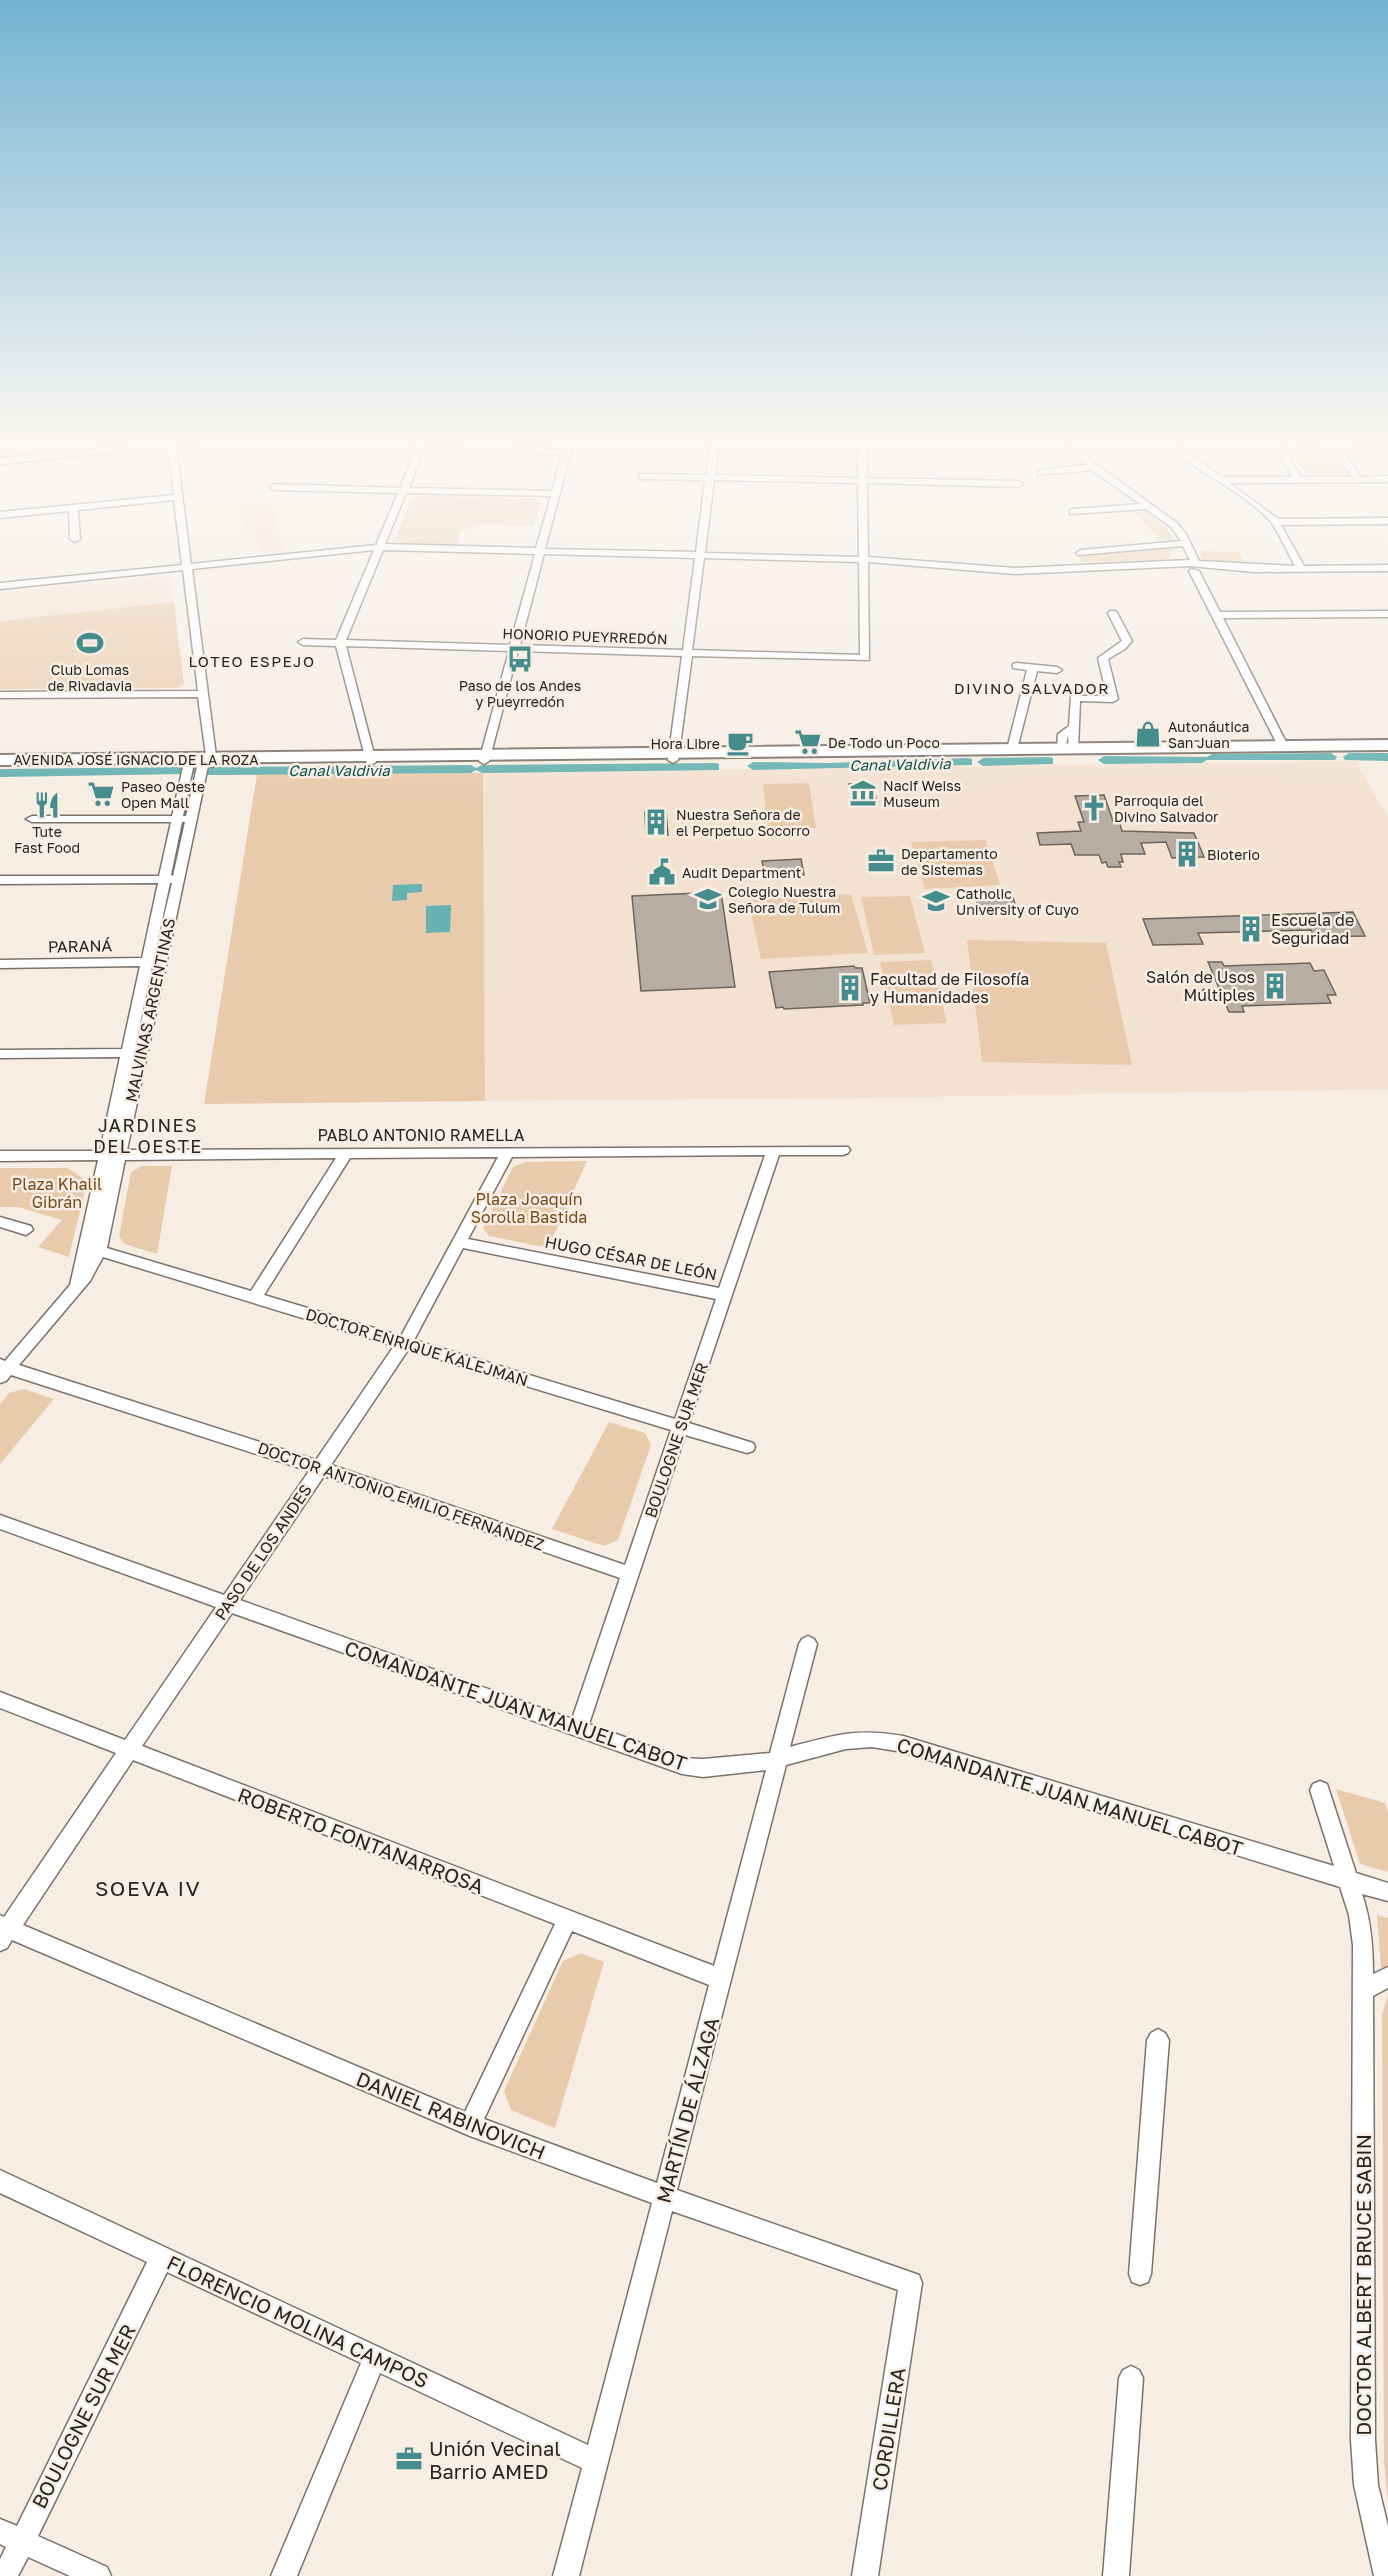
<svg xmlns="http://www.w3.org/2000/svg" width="1388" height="2576" viewBox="0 0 1388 2576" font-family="'Golos Text',sans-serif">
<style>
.built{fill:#f3e2d2}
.green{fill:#e8cbad}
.water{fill:#66b1b1}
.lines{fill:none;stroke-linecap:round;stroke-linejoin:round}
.canal{fill:#66b1b1;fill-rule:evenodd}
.building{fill:#b7ada3;stroke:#6d645b;stroke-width:1.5}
.minor-casing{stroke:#7b7269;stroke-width:3}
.tertiary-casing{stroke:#7b7269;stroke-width:3}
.primary-casing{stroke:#7b7269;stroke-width:4}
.minor{fill:#fff;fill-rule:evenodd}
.tertiary{fill:#fff;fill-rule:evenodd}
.primary{fill:#fff;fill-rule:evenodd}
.labels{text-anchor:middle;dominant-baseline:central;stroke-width:5;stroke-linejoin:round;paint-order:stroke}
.far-street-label{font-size:14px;fill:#282420;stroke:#f7ede3}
.far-poi-label{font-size:14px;fill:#282420;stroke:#f7ede3;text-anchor:start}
.far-neighbourhood-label{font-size:15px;letter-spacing:1.5px;fill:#282420;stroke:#f7ede3}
.far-water-label{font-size:15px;font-style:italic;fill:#0d5151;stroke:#f7ede3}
.poi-label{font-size:16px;fill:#282420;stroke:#f7ede3;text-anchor:start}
.street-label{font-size:16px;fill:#282420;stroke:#f7ede3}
.park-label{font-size:16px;fill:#744c1b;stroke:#f7ede3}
.neighbourhood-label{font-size:18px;letter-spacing:1.5px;fill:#282420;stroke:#f7ede3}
.near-street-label{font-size:20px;fill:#282420;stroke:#f7ede3}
.near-poi-label{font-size:20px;fill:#282420;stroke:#f7ede3;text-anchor:start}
.near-neighbourhood-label{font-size:21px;letter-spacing:1.5px;fill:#282420;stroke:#f7ede3}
</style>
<rect width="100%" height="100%" fill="#f7ede3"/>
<!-- built -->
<path class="built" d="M272,504L283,551L259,554L254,531H245L241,507Z
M165,576L171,578L174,602L0,621V593Z
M1355,761L1388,817V1089L862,1098L485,1101L483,773Z"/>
<!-- green -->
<path class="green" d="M1292,440L1318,441L1324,450L1332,453L1345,473L1340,475L1305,473L1291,451L1296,448Z
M419,496L535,499L540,501L534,526L479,524L460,531L457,545L401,543L395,540L412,498Z
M1135,512H1147L1171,533L1173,540L1161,541Z
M1173,549L1172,553L1166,552L1171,554L1168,560L1082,562L1079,556Z
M1199,551L1239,552L1243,563L1202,560Z
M174,602L184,684L177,688L0,689V621Z
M483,773L485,1101L204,1104L257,774Z
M809,783L816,828L768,829L763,784Z
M986,840L1000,885L925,889L911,842Z
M851,894L868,953L761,959L748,900Z
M910,896L925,953L874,955L861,897Z
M967,940L1106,943L1132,1065L982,1062Z
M931,960L947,1023L894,1025L880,962Z
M587,1161L548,1248L489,1236L483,1228L513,1167L525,1162Z
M142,1166H172L157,1254L124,1244L119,1236L131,1172Z
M0,1168H68L87,1181L69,1257L38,1247L62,1220L18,1207H0Z
M24,1389L54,1399L0,1464V1404L9,1393Z
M609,1422L645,1433L651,1445L618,1540L604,1546L552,1529Z
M1336,1789L1385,1803L1388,1812V1872L1360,1864Z
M1377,1915L1388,1918V1970H1383L1381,1967Z
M581,1953L604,1962L555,2128L511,2110L504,2091L563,1961Z
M1388,1995V2502L1384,2463L1382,2014Z"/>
<!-- water -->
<path class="water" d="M422,884V892L407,893V900L392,901L393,885Z
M451,905L450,932L426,933V906Z"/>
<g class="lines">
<!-- canal -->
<path class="canal" d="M1331,753L1337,757L1335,760H1207L1202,763L1104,764L1098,760L1104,756L1207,757L1212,754Z
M1349,753H1388V761L1345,760L1343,757Z
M1049,757L1053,758V764L983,766L977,762L983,758Z
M968,758L972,759V765L753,770L747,766L753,762L828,763Z
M715,763L719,764V770L482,773L476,770L471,773L207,775L201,772L194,775L188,771L194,767L201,770L207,767L471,765L476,768L482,765Z
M182,767L188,771L186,774L0,777V769Z"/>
</g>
<!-- building -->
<path class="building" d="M872,783L877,802L854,803L849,784Z
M1104,795L1113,821H1119L1122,831L1194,833L1204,857L1172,858L1166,842L1141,843L1145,854H1121L1123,862H1119L1121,867H1108L1106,862L1102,863L1099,855H1075L1071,844L1040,845L1037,833L1081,831L1078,822H1084L1075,796Z
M645,812H666L668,835L646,836Z
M873,854H888L890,868H873Z
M801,859L804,875L765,877L762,861Z
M1011,890L1018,915H980L974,891Z
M721,892L735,987L641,991L632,896Z
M1353,912L1365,936L1314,937L1311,930L1198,933L1203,944L1153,945L1143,919Z
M1208,962H1222L1224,966L1310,963L1314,971L1324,970L1336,995H1327L1331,1003L1242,1006L1244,1012H1229Z
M854,966L855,968H862L870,1003H863V1005L784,1009L783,1007L776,1008L769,972Z"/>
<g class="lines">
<!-- minor casing -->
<g class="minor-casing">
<path id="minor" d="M167,440H222L176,447L191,564L376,545L398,493L274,490L270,487L274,484L400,488L418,444L397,440H439L563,450L566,440H574L545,549L696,552L705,480L642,479L639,478V474L706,475L711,440H719L715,475L858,478V440H866L867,478L1019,481L1023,484L1019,487L867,483L868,557L1015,568L1190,560L1183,546L1078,555L1076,553L1081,550L1181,541L1171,527L1146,509L1070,514V510L1073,509L1140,504L1092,470L1038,475V471L1041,470L1087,465L1062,440H1071L1097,465L1177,523L1186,534L1199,561L1295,566C1287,552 1280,533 1270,521C1243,490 1192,471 1161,440H1171L1222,477H1292L1271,440H1279L1301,477H1352L1327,440H1335L1361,477L1388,476V482L1229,483L1278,519L1388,518V524L1281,525L1304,566L1388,565V571L1254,572L1190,566L1015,574L868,562L869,660L692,656L678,760L673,763L668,760L682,656L518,651L489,761L484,764L479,761L509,651L346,646L376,762L371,765L367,764L336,646L303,645L298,642L303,639L336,640L374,550L192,569L217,764L212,767L208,766L127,1150L848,1147L850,1150L848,1153L843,1155H779L689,1423L753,1443L755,1447L753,1451L747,1453L685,1435L589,1724L682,1758L703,1759L770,1753L799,1644L802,1639L808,1636L814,1639L817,1644L790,1747C836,1735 856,1728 903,1736L1334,1866L1310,1790L1313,1784L1320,1781L1327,1784L1356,1873L1388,1883V1901L1362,1894C1371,1920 1373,1946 1373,1974L1388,1967V1988L1373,1996L1375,2440L1378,2485L1388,2526V2576H1374L1354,2485L1351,2440L1353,1945L1349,1915L1340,1887L903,1752L872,1747L846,1749L786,1765L677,2190L919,2275L922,2283L878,2576H852L898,2290L672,2211L579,2576H553L582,2468L380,2373L297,2576H271L361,2363L167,2272L38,2536L107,2567L111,2576H70L28,2557L18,2576H0V2559L6,2547L0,2544V2519L17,2526L147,2262L0,2193V2170L588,2445L652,2203L470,2136L12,1940L7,1948L0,1951V1915L4,1917L116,1753L0,1708V1692L125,1740L216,1607L0,1529V1515L224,1595L309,1471L11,1375L6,1381L0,1383V1359L5,1361L70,1285L98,1160L0,1161V1151H100L120,1057L0,1058V1050L122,1049L140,966L0,968V960L142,958L158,883L0,884V876H159L171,822H32L26,819L32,816H172L185,758L190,755L195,758L183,816H186L199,758L206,755L198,697L0,698V692L198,691L183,570L0,589V583L182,565L174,500L78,510L80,539L75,542L70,539L69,511L0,518V512L174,495L168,447L0,464V458L167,442ZM426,444L562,455L552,491L409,488ZM714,480L858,483L859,557L705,553ZM406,493L551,496L536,548L385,544ZM383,550L535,554L510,645L346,640ZM544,554L695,558L683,650L520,645ZM704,558L859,562L860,655L692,650ZM182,822H185L173,876L171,875ZM170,883H172L154,958ZM152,966H154L135,1049ZM765,1155L719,1288L468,1239L512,1157ZM498,1157L401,1336L264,1295L350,1158ZM336,1158L251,1291L107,1248L125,1160ZM463,1248L716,1299L675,1419L414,1340ZM103,1257L394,1346L316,1460L19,1365L90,1281ZM408,1350L671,1430L625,1565L331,1465ZM324,1476L620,1578L572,1719L240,1600ZM232,1613L682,1774L703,1777L766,1770L714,1966L142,1746ZM133,1760L555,1924L465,2112L23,1925ZM572,1931L709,1985L657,2183L484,2119Z
M1191,569L1199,571L1220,612L1388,611V617L1223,618L1288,746L1287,748L1283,749L1278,746L1189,571Z
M1110,611H1116L1132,641L1125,649L1108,659L1118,699L1113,702L1080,701L1078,748L1077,750H1069L1068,735L1065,750H1057L1058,734L1069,726L1071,696H1107L1098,658L1122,641L1108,613Z
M1017,663L1057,667L1062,670L1057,673L1037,671L1017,749L1012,752L1007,749L1027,670L1013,668V664Z
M0,1217L31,1226L33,1230L26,1235L0,1227Z
M1158,2029L1165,2033L1169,2040L1151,2274L1148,2282L1140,2285L1132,2282L1129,2274L1147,2040L1151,2033Z
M1131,2366L1139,2370L1143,2378L1129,2576H1103L1119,2378L1123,2370Z"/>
</g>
<!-- tertiary casing -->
<g class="tertiary-casing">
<path id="tertiary" d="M1342,440L1388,441V447L1347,443Z"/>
</g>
<!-- primary casing -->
<g class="primary-casing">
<path id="primary" d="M1388,740V750L0,765V755Z"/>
</g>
<!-- minor -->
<use href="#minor" class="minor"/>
<!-- tertiary -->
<use href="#tertiary" class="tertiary"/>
<!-- primary -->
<use href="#primary" class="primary"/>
</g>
<!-- sky -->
<linearGradient id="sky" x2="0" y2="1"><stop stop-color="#74b3d2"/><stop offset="0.55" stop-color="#fbf7f2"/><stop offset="1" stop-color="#fbf7f2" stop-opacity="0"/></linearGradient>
<rect width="1388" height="801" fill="url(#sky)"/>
<!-- icons -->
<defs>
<g id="stadium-bare" transform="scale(2.07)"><path d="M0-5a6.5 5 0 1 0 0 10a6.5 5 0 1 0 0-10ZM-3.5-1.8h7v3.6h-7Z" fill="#458d8d" stroke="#f7ede3" stroke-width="2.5" paint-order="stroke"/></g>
<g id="bus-bare" transform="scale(2.07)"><path d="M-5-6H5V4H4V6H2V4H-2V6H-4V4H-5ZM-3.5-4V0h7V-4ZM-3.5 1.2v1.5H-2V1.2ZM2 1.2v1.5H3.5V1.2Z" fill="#458d8d" stroke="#f7ede3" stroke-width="2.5" paint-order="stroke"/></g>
<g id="shop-bare" transform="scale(2.07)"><path d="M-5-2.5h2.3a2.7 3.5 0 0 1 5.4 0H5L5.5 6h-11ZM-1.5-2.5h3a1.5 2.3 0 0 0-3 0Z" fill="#458d8d" stroke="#f7ede3" stroke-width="2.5" paint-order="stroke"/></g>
<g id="supermarket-bare" transform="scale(2.07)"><path d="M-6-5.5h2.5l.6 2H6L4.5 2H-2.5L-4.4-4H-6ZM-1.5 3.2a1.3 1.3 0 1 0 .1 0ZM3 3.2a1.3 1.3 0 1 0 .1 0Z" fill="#458d8d" stroke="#f7ede3" stroke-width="2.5" paint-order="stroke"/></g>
<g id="cafe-bare" transform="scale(2.07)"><path d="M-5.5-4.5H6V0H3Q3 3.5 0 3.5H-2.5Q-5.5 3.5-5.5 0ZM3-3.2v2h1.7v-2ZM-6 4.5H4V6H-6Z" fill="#458d8d" stroke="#f7ede3" stroke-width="2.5" paint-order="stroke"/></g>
<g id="museum-bare" transform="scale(2.07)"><path d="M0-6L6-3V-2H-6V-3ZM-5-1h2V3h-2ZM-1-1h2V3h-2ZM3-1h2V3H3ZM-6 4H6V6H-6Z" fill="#458d8d" stroke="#f7ede3" stroke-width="2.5" paint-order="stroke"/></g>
<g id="restaurant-bare" transform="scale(2.07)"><path d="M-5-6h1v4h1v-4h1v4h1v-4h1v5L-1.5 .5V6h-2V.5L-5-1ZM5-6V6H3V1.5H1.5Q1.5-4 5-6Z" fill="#458d8d" stroke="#f7ede3" stroke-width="2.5" paint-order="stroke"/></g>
<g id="church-bare" transform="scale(2.07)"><path d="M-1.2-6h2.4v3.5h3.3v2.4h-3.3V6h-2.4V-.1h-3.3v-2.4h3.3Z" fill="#458d8d" stroke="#f7ede3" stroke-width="2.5" paint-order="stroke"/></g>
<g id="building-bare" transform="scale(2.07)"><path d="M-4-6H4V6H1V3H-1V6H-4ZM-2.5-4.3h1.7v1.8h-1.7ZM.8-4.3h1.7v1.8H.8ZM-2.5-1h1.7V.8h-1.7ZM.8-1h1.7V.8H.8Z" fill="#458d8d" stroke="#f7ede3" stroke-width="2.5" paint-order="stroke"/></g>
<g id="office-bare" transform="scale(2.07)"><path d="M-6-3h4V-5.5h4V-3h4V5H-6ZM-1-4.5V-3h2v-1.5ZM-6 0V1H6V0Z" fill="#458d8d" stroke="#f7ede3" stroke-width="2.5" paint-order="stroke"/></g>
<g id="civic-bare" transform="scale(2.07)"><path d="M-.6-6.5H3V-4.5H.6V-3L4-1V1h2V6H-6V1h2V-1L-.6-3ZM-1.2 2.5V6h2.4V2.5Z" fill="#458d8d" stroke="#f7ede3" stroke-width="2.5" paint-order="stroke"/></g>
<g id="school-bare" transform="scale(2.07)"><path d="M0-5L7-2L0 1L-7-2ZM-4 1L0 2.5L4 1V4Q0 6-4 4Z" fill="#458d8d" stroke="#f7ede3" stroke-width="2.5" paint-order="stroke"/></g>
<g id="university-bare" transform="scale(2.07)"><path d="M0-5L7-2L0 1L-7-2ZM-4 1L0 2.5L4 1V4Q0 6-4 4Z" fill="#458d8d" stroke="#f7ede3" stroke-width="2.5" paint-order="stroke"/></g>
</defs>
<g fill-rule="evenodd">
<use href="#stadium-bare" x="90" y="643"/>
<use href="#bus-bare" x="520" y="659"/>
<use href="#shop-bare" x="1148" y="734"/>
<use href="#supermarket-bare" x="808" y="742"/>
<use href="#cafe-bare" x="740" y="743"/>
<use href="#museum-bare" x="863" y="793"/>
<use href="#supermarket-bare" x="101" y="794"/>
<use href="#restaurant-bare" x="47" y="805"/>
<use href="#church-bare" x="1094" y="808"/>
<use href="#building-bare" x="656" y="822"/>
<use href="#building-bare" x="1187" y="854"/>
<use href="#office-bare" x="881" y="861"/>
<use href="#civic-bare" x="662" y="872"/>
<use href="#school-bare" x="708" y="899"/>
<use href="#university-bare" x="936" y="901"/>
<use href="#building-bare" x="1251" y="929"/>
<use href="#building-bare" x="1275" y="986"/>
<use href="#building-bare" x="850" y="988"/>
<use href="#office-bare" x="409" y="2459"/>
</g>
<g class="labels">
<!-- far-street labels -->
<g class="far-street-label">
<text transform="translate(585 636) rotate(2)">HONORIO PUEYRREDÓN</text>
<text x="136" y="759">AVENIDA JOSÉ IGNACIO DE LA ROZA</text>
</g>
<!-- far-poi labels -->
<g class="far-poi-label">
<text x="90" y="669" text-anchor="middle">Club Lomas<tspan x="90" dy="16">de Rivadavia</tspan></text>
<text x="520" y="685" text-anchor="middle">Paso de los Andes<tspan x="520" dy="16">y Pueyrredón</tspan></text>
<text x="1168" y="726">Autonáutica<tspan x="1168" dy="16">San Juan</tspan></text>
<text x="828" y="742">De Todo un Poco</text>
<text x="720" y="743" text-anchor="end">Hora Libre</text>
<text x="883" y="785">Nacif Weiss<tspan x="883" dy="16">Museum</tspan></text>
<text x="121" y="786">Paseo Oeste<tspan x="121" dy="16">Open Mall</tspan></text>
<text x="1114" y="800">Parroquia del<tspan x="1114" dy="16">Divino Salvador</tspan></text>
<text x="676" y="814">Nuestra Señora de<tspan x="676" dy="16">el Perpetuo Socorro</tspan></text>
<text x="47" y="831" text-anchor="middle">Tute<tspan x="47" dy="16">Fast Food</tspan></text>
<text x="901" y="853">Departamento<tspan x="901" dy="16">de Sistemas</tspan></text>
<text x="1207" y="854">Bioterio</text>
<text x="682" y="872">Audit Department</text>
<text x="728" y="891">Colegio Nuestra<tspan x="728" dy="16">Señora de Tulum</tspan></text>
<text x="956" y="893">Catholic<tspan x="956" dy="16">University of Cuyo</tspan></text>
</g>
<!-- far-neighbourhood labels -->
<g class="far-neighbourhood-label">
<text x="252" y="661">LOTEO ESPEJO</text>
<text x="1032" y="688">DIVINO SALVADOR</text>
</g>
<!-- far-water labels -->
<g class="far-water-label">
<text transform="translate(900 764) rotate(-1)">Canal Valdivia</text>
<text x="339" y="770">Canal Valdivia</text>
</g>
<!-- poi labels -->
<g class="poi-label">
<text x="1271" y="920">Escuela de<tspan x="1271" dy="18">Seguridad</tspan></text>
<text x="1255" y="977" text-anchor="end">Salón de Usos<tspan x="1255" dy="18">Múltiples</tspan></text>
<text x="870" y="979">Facultad de Filosofía<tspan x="870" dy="18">y Humanidades</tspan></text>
</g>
<!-- street labels -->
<g class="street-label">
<text transform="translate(80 946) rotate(-1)">PARANÁ</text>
<text transform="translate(150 1010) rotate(-78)">MALVINAS ARGENTINAS</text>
<text x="421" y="1135">PABLO ANTONIO RAMELLA</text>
<text transform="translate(631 1258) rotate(11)">HUGO CÉSAR DE LEÓN</text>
<text transform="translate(417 1347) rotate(17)">DOCTOR ENRIQUE KALEJMAN</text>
<text transform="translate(676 1440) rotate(-71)">BOULOGNE SUR MER</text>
<text transform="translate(401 1496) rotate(19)">DOCTOR ANTONIO EMILIO FERNÁNDEZ</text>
<text transform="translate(263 1552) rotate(-56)">PASO DE LOS ANDES</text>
</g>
<!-- park labels -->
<g class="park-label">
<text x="57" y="1184">Plaza Khalil<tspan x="57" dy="18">Gibrán</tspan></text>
<text x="529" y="1199">Plaza Joaquín<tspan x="529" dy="18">Sorolla Bastida</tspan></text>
</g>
<!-- neighbourhood labels -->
<g class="neighbourhood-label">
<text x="148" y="1125">JARDINES<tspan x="148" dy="21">DEL OESTE</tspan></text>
</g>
<!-- near-street labels -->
<g class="near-street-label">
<text transform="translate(516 1705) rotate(19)">COMANDANTE JUAN MANUEL CABOT</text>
<text transform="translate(1070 1796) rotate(17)">COMANDANTE JUAN MANUEL CABOT</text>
<text transform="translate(361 1840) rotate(21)">ROBERTO FONTANARROSA</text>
<text transform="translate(687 2110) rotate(-75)">MARTÍN DE ÁLZAGA</text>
<text transform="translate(451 2115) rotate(22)">DANIEL RABINOVICH</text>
<text transform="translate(1363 2285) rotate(-90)">DOCTOR ALBERT BRUCE SABIN</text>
<text transform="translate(298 2321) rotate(25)">FLORENCIO MOLINA CAMPOS</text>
<text transform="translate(83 2416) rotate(-63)">BOULOGNE SUR MER</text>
<text transform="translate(888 2429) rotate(-81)">CORDILLERA</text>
</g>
<!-- near-poi labels -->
<g class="near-poi-label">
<text x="429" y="2448">Unión Vecinal<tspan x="429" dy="23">Barrio AMED</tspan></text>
</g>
<!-- near-neighbourhood labels -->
<g class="near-neighbourhood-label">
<text x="148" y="1888">SOEVA IV</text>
</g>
</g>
</svg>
